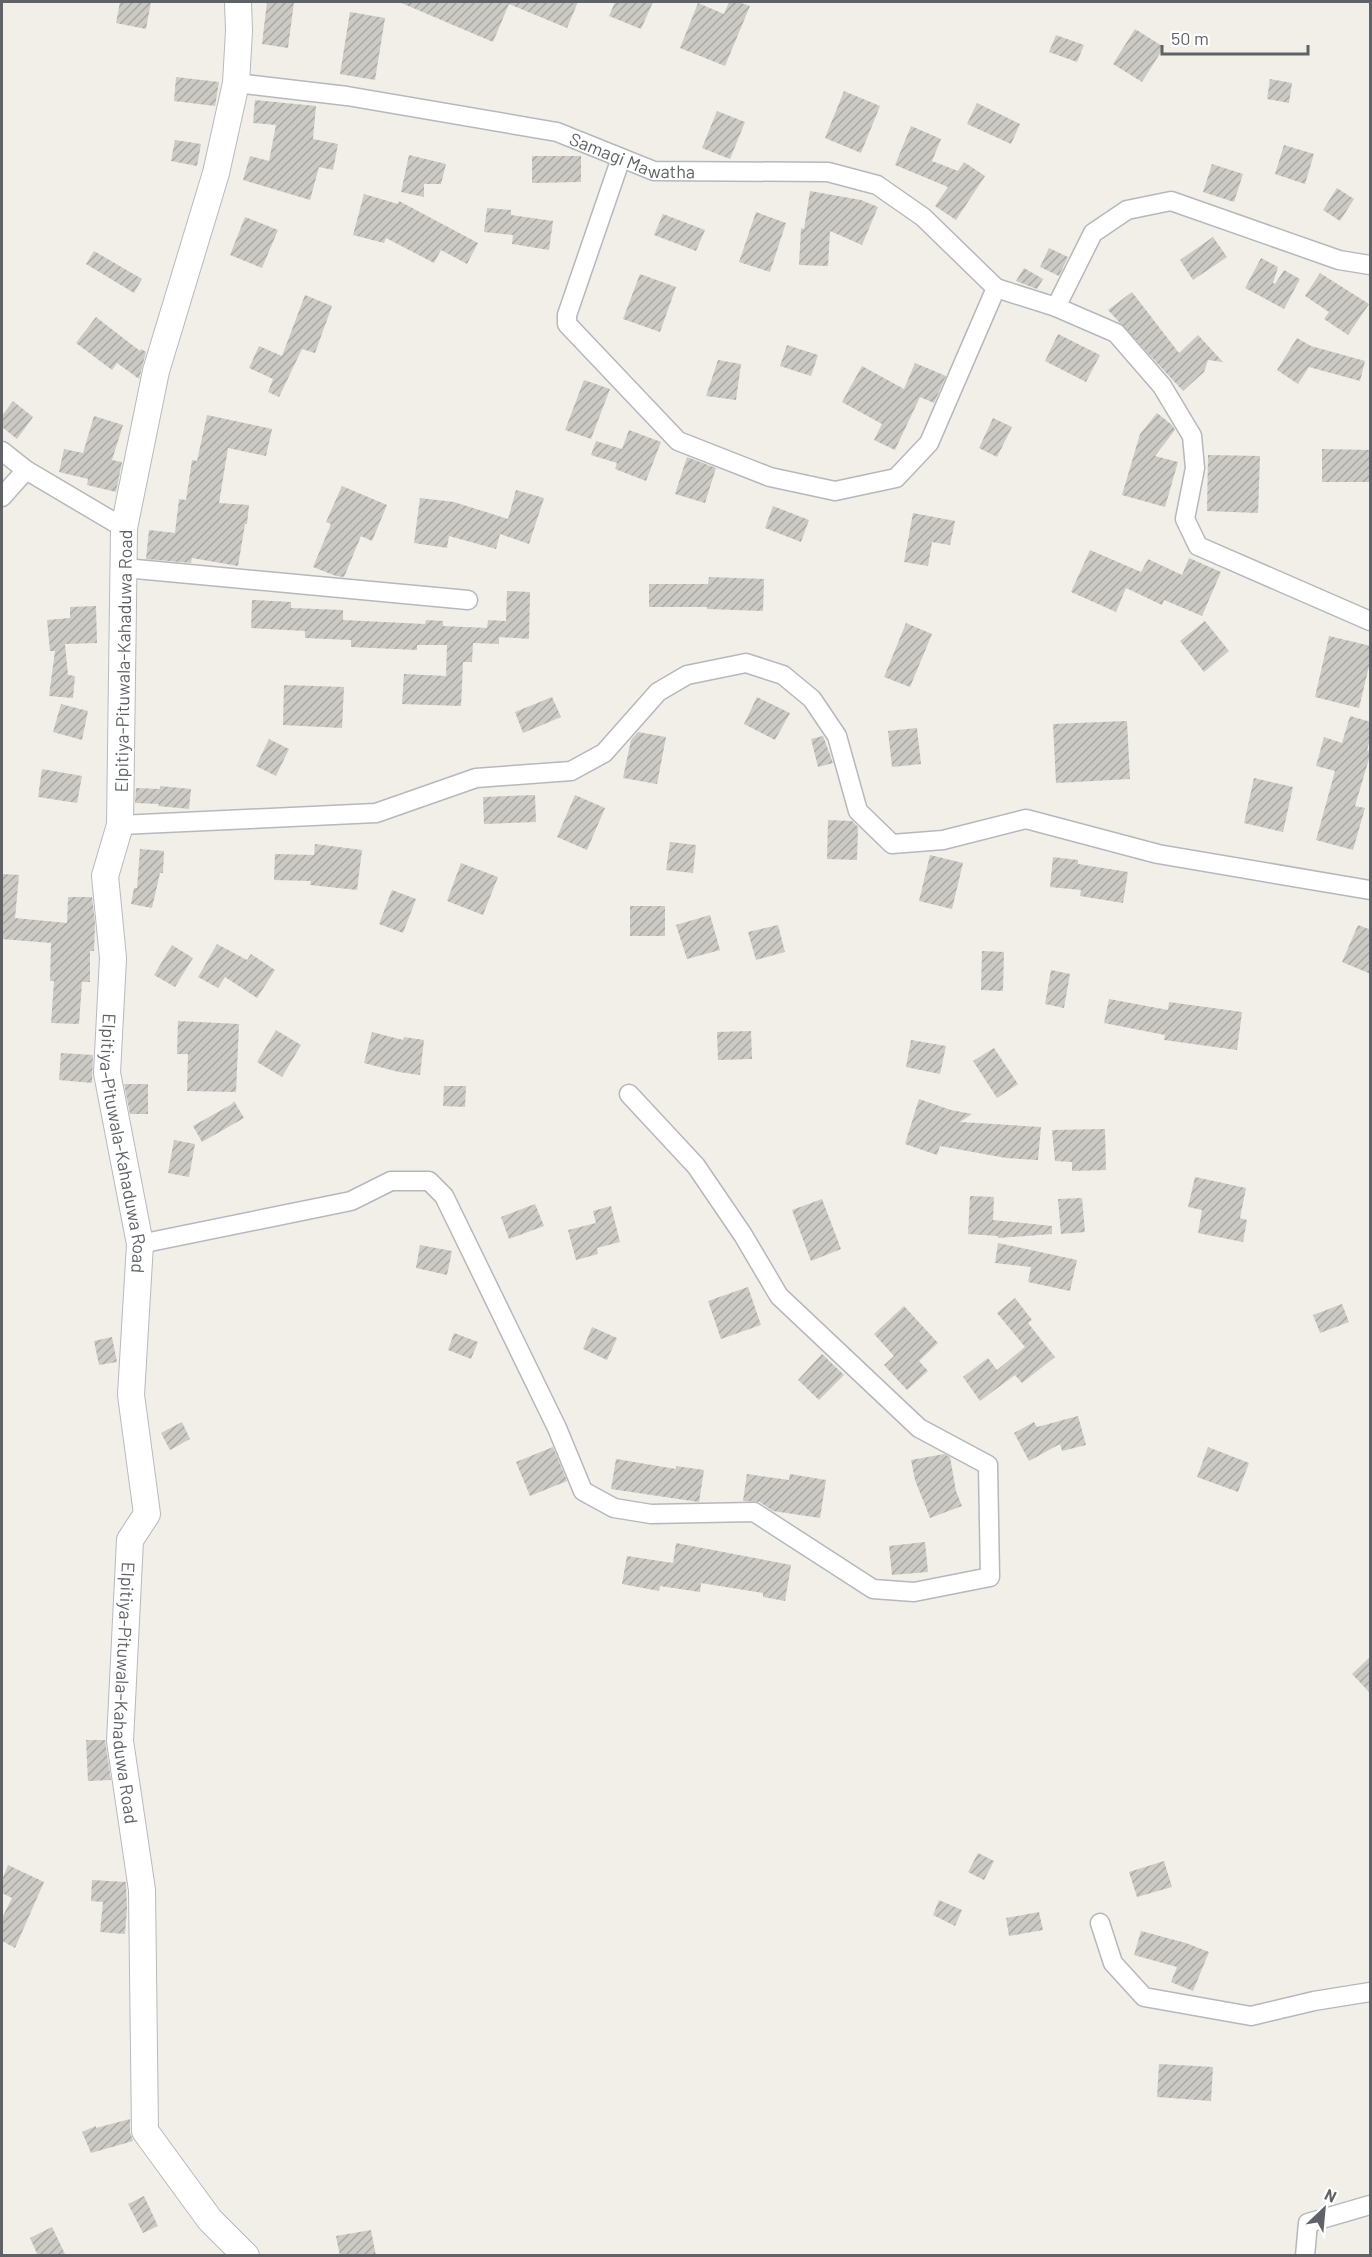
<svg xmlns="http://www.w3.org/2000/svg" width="1372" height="2257" viewBox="0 0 1372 2257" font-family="Barlow,sans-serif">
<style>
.building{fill:url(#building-hatch)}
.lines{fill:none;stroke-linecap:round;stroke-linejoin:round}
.street-casing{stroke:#b5b8bc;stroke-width:21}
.secondary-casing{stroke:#b6babf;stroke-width:28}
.street{stroke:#fff;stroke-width:18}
.secondary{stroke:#fff;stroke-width:26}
.labels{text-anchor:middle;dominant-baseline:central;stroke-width:4.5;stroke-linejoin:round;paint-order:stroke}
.street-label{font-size:18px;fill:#5f6368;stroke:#fff}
</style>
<defs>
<pattern id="building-hatch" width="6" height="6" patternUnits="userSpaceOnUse" patternTransform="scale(1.5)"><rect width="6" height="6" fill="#cccac5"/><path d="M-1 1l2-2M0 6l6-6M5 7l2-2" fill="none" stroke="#a9a8a4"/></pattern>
</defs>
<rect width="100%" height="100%" fill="#f1efe8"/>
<!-- building -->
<path class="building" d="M120,2H151L146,29L116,23Z
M267,2H294L288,48L262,44Z
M399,2H578L567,28L509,4L493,42Z
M615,2H653L641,29L609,16Z
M729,2H738L750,6L725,66L680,48L698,3L724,14Z
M350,12L385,18L375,80L340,74Z
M1135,29L1164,47L1142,82L1113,64Z
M1056,35L1084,45L1077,62L1049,52Z
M176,77L219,82L215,106L174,101Z
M1270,79L1292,83L1289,103L1267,99Z
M844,91L880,106L861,153L825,138Z
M255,100L316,106L313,139L338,144L333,170L319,167L310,200L243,180L250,156L269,161L276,125L253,123Z
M977,103L1020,124L1011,144L967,124Z
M717,111L745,122L730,159L702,148Z
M911,126L941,139L932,161L958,171L964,162L985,176L956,220L935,206L948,187L895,165Z
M175,140L201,144L197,166L171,161Z
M1284,145L1314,154L1305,184L1275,174Z
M409,155L446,164L441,184H424V197L401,192Z
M532,156H581V182L532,183Z
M1212,164L1243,174L1234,202L1203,192Z
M1337,188L1354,199L1340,221L1323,210Z
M810,191L861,200L878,207L862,245L830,231L828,266L799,265L801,228L804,229Z
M364,194L398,204L399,201L478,243L467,264L441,250L434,263L386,238L384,243L353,235Z
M487,208L511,210V215L553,221L549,250L512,244L513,235L484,232Z
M756,212L786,223L770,272L739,262Z
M663,214L705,230L696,251L654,235Z
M245,217L278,230L262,268L230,255Z
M1213,237L1227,257L1193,280L1180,260Z
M1049,248L1068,257L1059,276L1040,267Z
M94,251L142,279L134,293L86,264Z
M1261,258L1278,267L1273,283L1275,284L1284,270L1300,279L1284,309L1245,288Z
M1024,268L1043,279L1037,289L1016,281Z
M1320,273L1369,304L1348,335L1324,319L1329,312L1305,296Z
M640,274L676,287L660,332L623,319Z
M1132,292L1179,353L1198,335L1223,362L1208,360L1204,372L1183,391L1108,310Z
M305,295L332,306L315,353L302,349L279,397L268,392L273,379L249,368L259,346L282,356Z
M96,317L140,351L141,349L146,352L139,379L117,363L112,370L76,343Z
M1058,334L1100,355L1086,382L1045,361Z
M1297,338L1311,346L1365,361L1360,381L1309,367L1298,384L1277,370Z
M787,345L818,355L811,376L780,366Z
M718,360L741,364L736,400L706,396Z
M915,363L946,376L934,403L920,397L895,450L874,440L882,424L842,402L862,366L904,389Z
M584,380L610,389L591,439L565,430Z
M13,401L33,417L17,439L2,427V416Z
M1157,413L1172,425L1175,430L1155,456L1178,462L1165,507L1122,495L1140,434Z
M207,415L272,429L266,456L228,448L219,503L249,505L247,524H245L238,566L192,558L191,563L146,559L149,530L175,533L179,499L186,500L192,460L197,461Z
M94,416L123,425L112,460L122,462L116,492L87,485L88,479L59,472L64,449L83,453Z
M993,418L1012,427L997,457L979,448Z
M629,430L661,442L646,481L615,469L617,463L591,455L596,441L622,449Z
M1322,449L1370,450V482H1322Z
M1208,455L1260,456L1258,513L1207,511Z
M687,457L716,468L705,503L675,494Z
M342,486L387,505L372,541L361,536L344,577L336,576L313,567L331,524L326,522Z
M516,490L544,498L529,544L500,534L496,549L449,536L447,548L414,543L420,498L454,502L508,519Z
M773,506L809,520L801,542L765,528Z
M913,513L955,521L950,545L932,542L928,566L904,562Z
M1090,550L1141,572L1148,559L1182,575L1189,558L1221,572L1202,616L1164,600L1162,605L1126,588L1116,612L1071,592Z
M709,577L764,579L763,611L707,609V607H649V584H708Z
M507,591L530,592L529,639L499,637V644L473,643L472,662H463L461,706L402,704L404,674L446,676L447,645H417V650L351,647V640L305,638V631L251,628L252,600L291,602V608L343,610V620L425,624L426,620L443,621V626L487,628L488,620L506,621Z
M96,606L97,643L65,644L68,675L75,676L73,698L49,696L55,651H50L47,620L70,618V607Z
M1205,621L1229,651L1204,672L1180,641Z
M906,623L932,634L910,687L884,677Z
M1329,636L1371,646V658L1359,708L1315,697Z
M284,685L344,687L342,728L283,725Z
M552,697L561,717L523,733L515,712Z
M757,697L790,713L775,740L744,724Z
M61,704L88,711L82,740L53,732Z
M1350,716L1371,722V737L1367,750L1371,752L1355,806L1365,808L1353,850L1316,840L1335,771L1316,766L1324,737L1342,743Z
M1127,721L1130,779L1056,783L1053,724Z
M917,728L921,764L892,767L888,731Z
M638,732L666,737L657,784L623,778L631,740Z
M823,736L833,763L818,767L811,739Z
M269,739L289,749L276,776L256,766Z
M42,769L82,776L77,803L38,797Z
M1254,778L1293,787L1283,832L1244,823Z
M160,786L191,789L189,809L158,806L159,804L135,803L136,788L160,789Z
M535,795L536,822L484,824L483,797Z
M575,795L605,808L587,850L557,837Z
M828,820L852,821L858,827L857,860L827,859Z
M670,842L696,845L693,873L666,870Z
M315,844L362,850L357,890L310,885L311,881L274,880L275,854L314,855Z
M140,849L164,851L163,873H160L152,908L131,904L134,888H137Z
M930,855L963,863L952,909L919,901Z
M1053,857L1078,860V864L1128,872L1123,903L1080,896L1081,890L1050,887Z
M461,863L498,877L483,915L447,901Z
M2,874L19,875L15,918L67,923L68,897H92L95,923L94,951H90V982H82L79,1024L51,1023L54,981H50L51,943L2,939Z
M392,890L416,899L403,933L379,924Z
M630,906H665V936H630Z
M710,915L720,950L687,959L676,925Z
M778,925L785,952L756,960L748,932Z
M1358,925L1371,930V974L1342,962Z
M217,944L247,960L251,954L275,970L257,998L225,977L218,988L198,977Z
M172,945L193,958L175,987L154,975Z
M982,951L1004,952L1003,991L981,990Z
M1051,970L1070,974L1064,1008L1045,1004Z
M1109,999L1168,1010L1169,1002L1242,1012L1237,1050L1164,1040L1165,1035L1104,1023Z
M178,1021L239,1024L236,1092L187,1091L188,1054H177Z
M276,1030L301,1045L282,1077L257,1062Z
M751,1031L752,1059L718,1060L717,1032Z
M372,1032L403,1040L404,1037L424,1040L420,1075L399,1072L364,1063Z
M911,1040L946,1046L940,1074L906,1067Z
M994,1048L1018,1084L997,1098L973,1061Z
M61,1053L93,1055L92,1083L59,1080Z
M124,1084H148V1114H130Z
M444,1086H466L465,1107L443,1106Z
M919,1099L951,1110L972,1114L960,1122L1041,1127L1038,1160L1006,1158L940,1146L937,1155L905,1144Z
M234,1101L244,1118L202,1142L193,1126L232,1104Z
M1105,1129L1106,1170L1072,1171V1162L1055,1161L1052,1130Z
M174,1140L195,1144L189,1177L168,1173Z
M1195,1177L1246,1188L1240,1218L1247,1220L1243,1242L1198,1233L1202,1210L1188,1207Z
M970,1196L994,1197L993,1220L1052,1226V1234L998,1238V1236L968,1234Z
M1082,1198L1085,1232L1061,1234L1058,1199Z
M822,1199L841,1249L811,1261L792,1210Z
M535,1204L544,1226L509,1239L501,1217Z
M611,1206L620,1242L597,1248L598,1254L576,1260L568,1230L596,1223L593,1211Z
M998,1243L1077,1260L1070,1291L1028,1282L1031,1267L995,1263Z
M420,1245L452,1251L447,1275L416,1268Z
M748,1287L761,1325L721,1339L708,1301Z
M1015,1298L1032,1320L1028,1323L1055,1357L1022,1383L1015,1375L980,1401L963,1377L988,1358L997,1370L1025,1347L997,1313Z
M1342,1304L1349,1322L1320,1333L1313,1315Z
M904,1306L938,1343L919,1361L928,1371L907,1390L884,1365L894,1356L874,1334Z
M592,1327L617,1338L607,1360L583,1349Z
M454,1333L478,1342L471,1359L448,1350Z
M112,1337L117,1362L99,1365L94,1341Z
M822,1354L844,1375L819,1400L798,1380Z
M1078,1416L1086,1445L1062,1451L1060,1444L1029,1461L1014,1433L1034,1422L1037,1427Z
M182,1422L190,1439L170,1450L161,1433Z
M553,1447L567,1481L530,1496L516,1462Z
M1208,1447L1249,1463L1238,1492L1197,1477Z
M944,1454L950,1457L956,1491L962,1506L930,1518L915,1480L911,1460Z
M616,1459L676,1469V1466L704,1470L699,1502L611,1489Z
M747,1474L789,1480L790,1474L826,1480L820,1518L773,1511L760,1502L743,1501Z
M925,1542L928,1572L892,1575L889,1546Z
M676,1543L791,1565L785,1601L763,1597V1593L701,1583L700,1592L660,1586L659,1591L622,1584L627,1556L673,1563Z
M1371,1656V1694L1352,1674Z
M86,1740H105L111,1780L88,1781Z
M978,1853L994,1861L984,1880L968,1872Z
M1164,1861L1172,1887L1137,1897L1129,1872Z
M8,1865L44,1882L15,1948L2,1941V1918L12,1898L2,1893V1880Z
M92,1880L126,1882L127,1908L125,1934L100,1932L103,1902L91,1901Z
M939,1900L962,1910L955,1926L933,1915Z
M1039,1912L1043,1930L1009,1936L1006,1918Z
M1141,1931L1186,1943L1209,1952L1193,1991L1171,1982L1177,1967L1134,1955Z
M1159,2064L1213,2067L1211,2101L1157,2097Z
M130,2119V2132L133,2141L91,2153L82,2132L96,2126V2128Z
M144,2196L158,2226L143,2233L128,2204Z
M52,2227L66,2256H38L30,2238Z
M371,2230L376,2256H340L336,2236Z"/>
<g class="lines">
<!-- street casing -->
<g class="street-casing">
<g id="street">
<path id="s1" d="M236,83L347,96L557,132L654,171L828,172L877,185L923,217L996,288"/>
<path d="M621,158L567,315V324L678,441L770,477L835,491L896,478L929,443L996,288L1056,307L1093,233L1127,210L1171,201L1339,260L1370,265"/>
<path d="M1056,307L1116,333L1162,386L1192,436L1195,468L1185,519L1198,546L1370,621"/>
<path d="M2,451L26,470L124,528"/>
<path d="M2,497L26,470"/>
<path d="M125,568L468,600"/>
<path d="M120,825L376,813L476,778L571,771L604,753L658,692L687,675L746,663L783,675L812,699L837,736L858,811L892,844L943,840L1026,819L1158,854L1370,890"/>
<path d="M140,1244L351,1201L391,1181H429L444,1196L557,1428L583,1491L614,1508L651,1514L754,1512L873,1589L914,1592L990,1577L988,1465L919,1428L779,1296L743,1235L696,1166L629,1094"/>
<path d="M1100,1923L1113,1963L1144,1997L1251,2016L1314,2001L1370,1992"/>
<path d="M1305,2256L1308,2223L1370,2205"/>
</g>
</g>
<!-- secondary casing -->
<g class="secondary-casing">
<g id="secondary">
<path id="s2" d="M238,2L239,31L236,83L216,173L156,371L124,528L120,825L105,876L113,958L107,1073L140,1244L131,1395L147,1514L130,1540L120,1741L142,1890L145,2131L210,2220L246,2256"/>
</g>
</g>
<!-- street -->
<use href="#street" class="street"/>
<!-- secondary -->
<use href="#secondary" class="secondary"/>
</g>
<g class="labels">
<!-- street labels -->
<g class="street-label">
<text stroke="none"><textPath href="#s1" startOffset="405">Samagi Mawatha</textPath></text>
<text transform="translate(123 661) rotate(-89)">Elpitiya-Pituwala-Kahaduwa Road</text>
<text stroke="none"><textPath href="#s2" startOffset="1160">Elpitiya-Pituwala-Kahaduwa Road</textPath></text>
<text stroke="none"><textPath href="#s2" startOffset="1718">Elpitiya-Pituwala-Kahaduwa Road</textPath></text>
</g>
</g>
<!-- border -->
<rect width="1372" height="2257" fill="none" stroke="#5f6368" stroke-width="6"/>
<!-- north arrow -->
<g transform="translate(1324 2209) rotate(26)" stroke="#ffffff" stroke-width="4.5" paint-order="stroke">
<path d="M0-4.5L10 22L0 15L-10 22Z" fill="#5f6368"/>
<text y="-9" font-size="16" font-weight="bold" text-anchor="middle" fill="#5f6368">N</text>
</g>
<!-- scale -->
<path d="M1162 45v9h146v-9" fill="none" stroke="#5f6368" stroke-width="3"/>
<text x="1171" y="45" font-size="18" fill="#5f6368" stroke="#ffffff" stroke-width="4.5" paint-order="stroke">50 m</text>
</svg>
